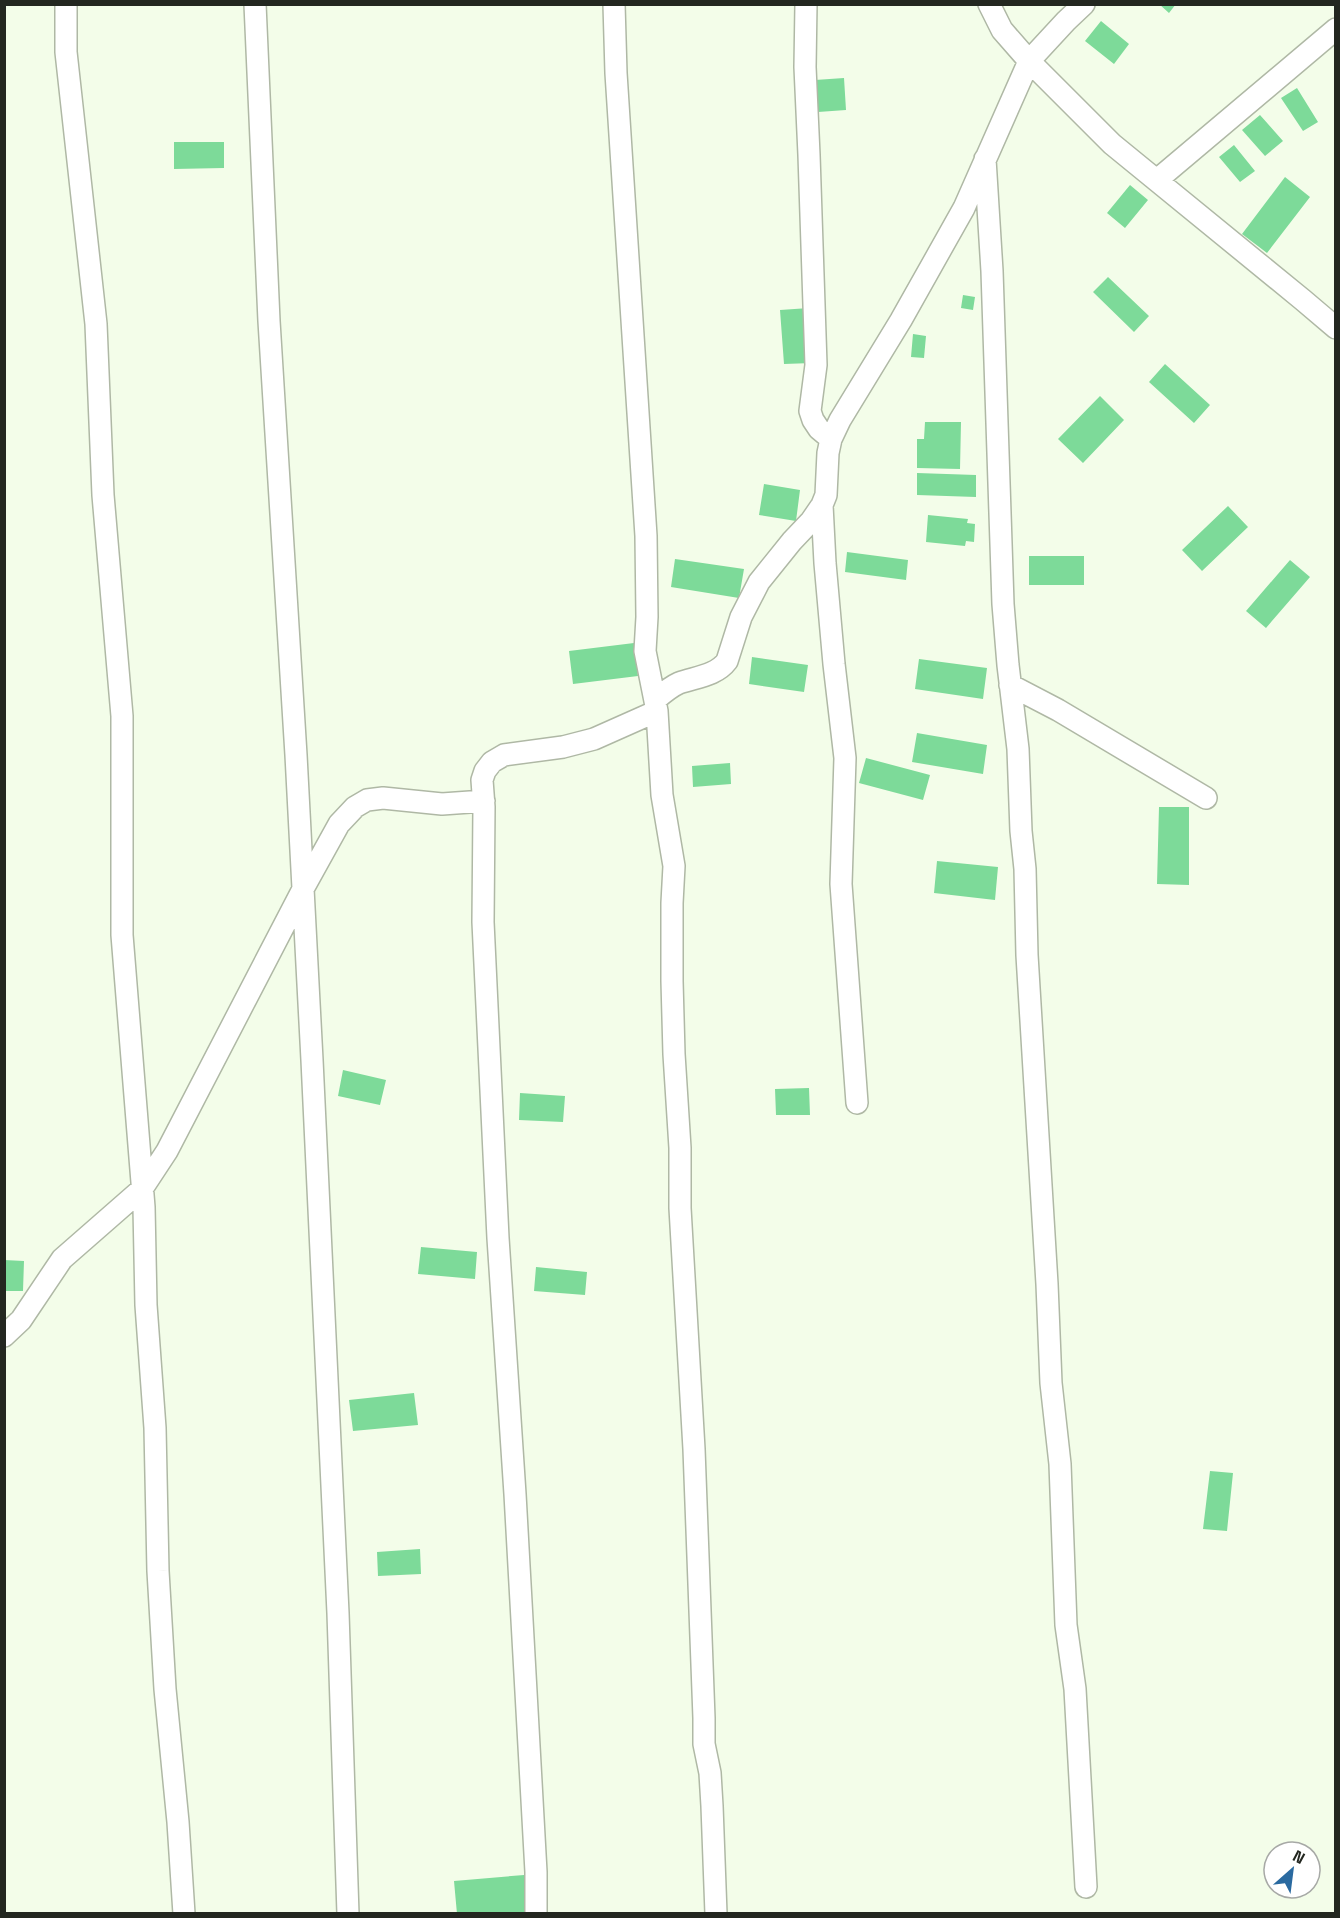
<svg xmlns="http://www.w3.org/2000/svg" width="1340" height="1918" viewBox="0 0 1340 1918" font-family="'Space Grotesk',sans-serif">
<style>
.building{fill:#7dda99}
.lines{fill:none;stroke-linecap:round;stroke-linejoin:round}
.minor-casing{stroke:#afb8a5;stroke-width:24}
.minor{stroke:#fff;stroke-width:21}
</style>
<rect width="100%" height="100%" fill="#f3fde9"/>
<!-- building -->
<path class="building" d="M1159,4H1176L1169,13Z
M1101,21L1129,44L1114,64L1085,41Z
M844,78L846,110L818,112L815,80Z
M1297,88L1318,122L1303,131L1281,98Z
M1260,115L1283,141L1265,156L1242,130Z
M174,142H224V168L174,169Z
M1234,145L1255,171L1240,182L1219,157Z
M1285,177L1310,197L1267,253L1242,234Z
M1130,185L1148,200L1125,228L1107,213Z
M1108,277L1149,316L1134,332L1093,292Z
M963,295L975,297L973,310L961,308Z
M809,308L812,363L784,364L780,310Z
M913,334L926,336L924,358L911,357Z
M1165,364L1210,405L1194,423L1149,382Z
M1100,396L1124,420L1083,463L1058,439Z
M925,422H961L960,469L917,468V439H924Z
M917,473L976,475V497L917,495Z
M764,484L800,490L796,521L759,515Z
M1228,506L1248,527L1202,571L1182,550Z
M928,515L968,519L967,523L975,524L974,542L966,541L965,546L926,542Z
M847,552L908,560L906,580L845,572Z
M1029,556H1084V585H1029Z
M675,559L744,569L739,598L671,587Z
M1290,560L1310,577L1266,628L1246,611Z
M634,643L638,676L573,684L569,651Z
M752,657L808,665L804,692L749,684Z
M919,659L987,668L983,699L915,689Z
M917,733L987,745L983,774L912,762Z
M866,758L930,775L923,800L859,783Z
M730,763L731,784L693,787L692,766Z
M1159,807H1189V885L1157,884Z
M937,861L998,867L995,900L934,893Z
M343,1070L386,1080L380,1105L338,1096Z
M809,1088L810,1115H776L775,1089Z
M520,1093L565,1096L563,1122L519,1120Z
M421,1247L477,1252L475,1279L418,1274Z
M4,1260L24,1261L23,1291H4Z
M536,1267L587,1272L585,1295L534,1291Z
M414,1393L418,1425L353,1431L349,1400Z
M1210,1471L1233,1473L1227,1531L1203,1529Z
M420,1549L421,1574L378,1576L377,1552Z
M524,1875L528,1912L457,1914L454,1881Z"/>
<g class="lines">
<!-- minor casing -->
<g class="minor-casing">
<path id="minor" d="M66,4V52L96,324L103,495L122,716V935L144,1207L146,1305L155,1428L158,1571L165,1689L178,1822L184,1914
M255,4L269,321L296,755L312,1060L338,1613L348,1914
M614,4L616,73L646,536L647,617L645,651L657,711L662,795L674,866L672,903V981L674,1054L680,1148V1208L694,1449L704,1718V1744L710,1773L712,1806L716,1914
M806,4L805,67L809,155L816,365L810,411L813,420L819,429L831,439
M989,4L1002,30L1029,61L1112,144L1303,300L1336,328
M985,159L992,271L1003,604L1008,665L1018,749L1021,831L1025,869L1027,955L1047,1284L1051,1383L1060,1464L1066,1625L1075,1689L1086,1887
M1157,180L1336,29
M822,505L825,563L834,664L845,758L841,884L857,1103
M1010,685L1058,710L1206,798
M655,700C662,694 670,687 679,683C695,677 716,676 727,661L741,617L759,582L792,541L811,521L822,505L826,495L828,453L831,439L840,420L901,320L964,208L1029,61L1066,21L1084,4
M4,1336L21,1320L62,1259L142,1189L167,1151L303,889L339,824L355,807L367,800L383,798L442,804L484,801
M536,1914V1872L515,1494L498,1238L483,922L484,807L482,780L485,771L492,762L504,755L563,747L594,739L657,711"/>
</g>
<!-- minor -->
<use href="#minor" class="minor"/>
</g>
<!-- border -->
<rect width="1340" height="1918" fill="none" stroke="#232720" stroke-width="12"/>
<!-- north arrow -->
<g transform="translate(1292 1870) rotate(28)"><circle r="28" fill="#ffffff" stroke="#a7a9a6" stroke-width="1.5"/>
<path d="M0-4.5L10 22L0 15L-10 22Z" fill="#2a6aa0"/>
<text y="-9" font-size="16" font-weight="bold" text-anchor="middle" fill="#232720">N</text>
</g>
</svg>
